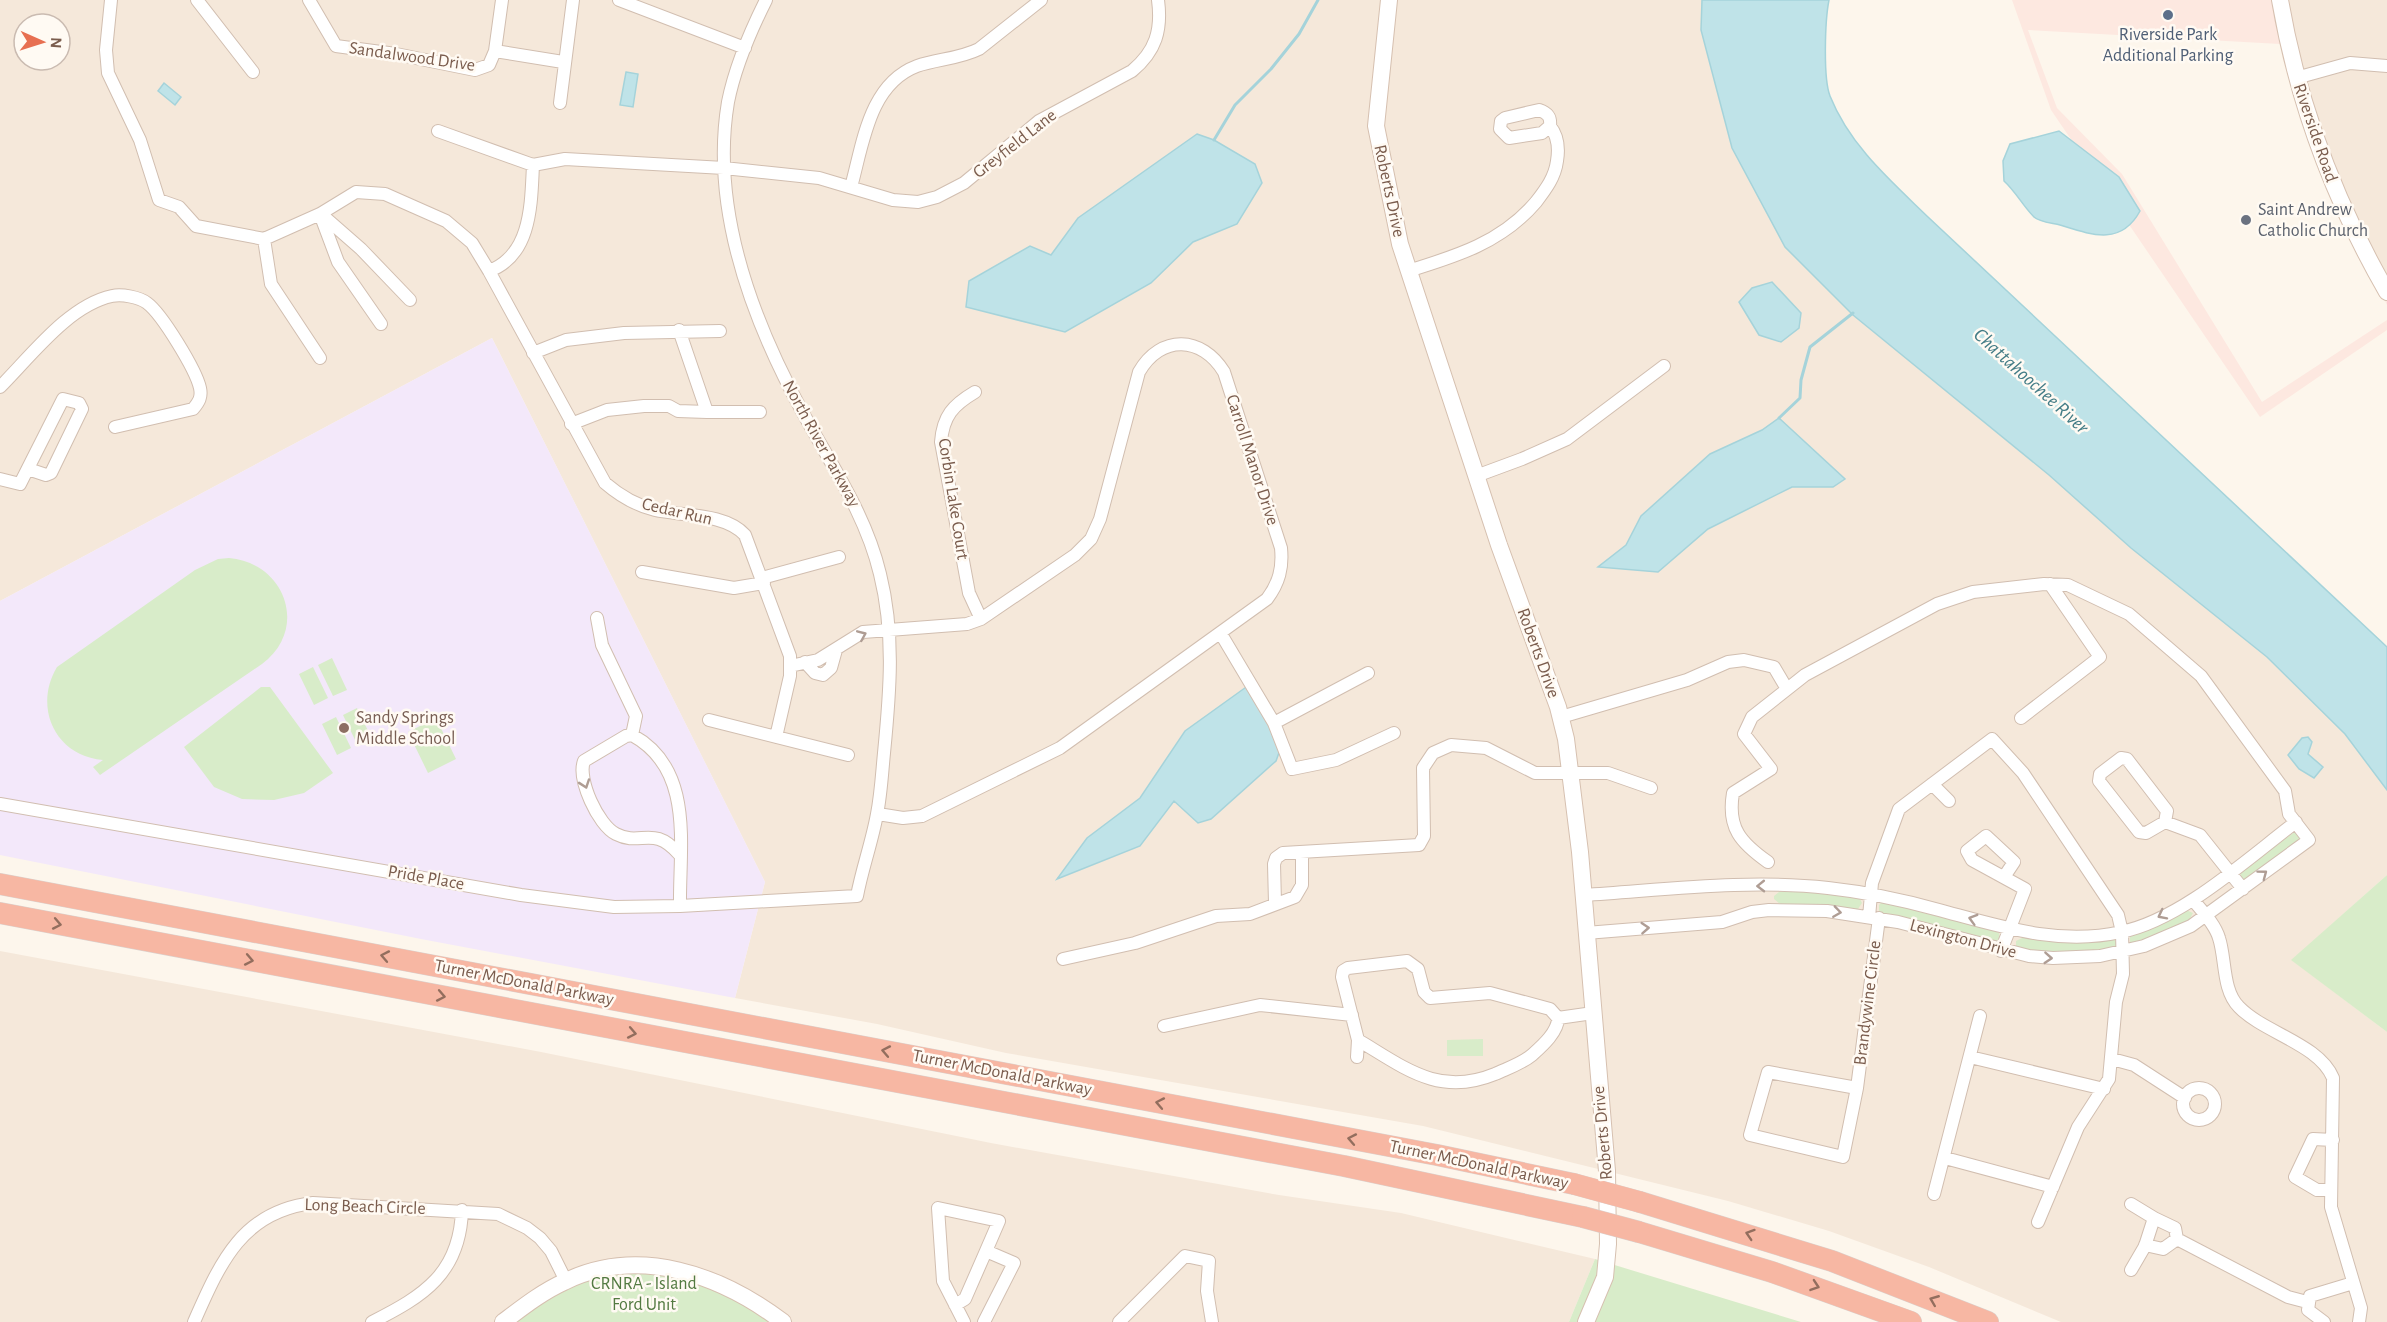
<svg xmlns="http://www.w3.org/2000/svg" width="2387" height="1322" viewBox="0 0 2387 1322" font-family="'Alegreya Sans',sans-serif">
<style>
.residential{fill:#f5e8da;fill-rule:evenodd}
.commercial{fill:#fde8e0}
.education{fill:#f3e8fa}
.green{fill:#d8ecc9}
.water{fill:#bfe3e8;stroke:#a5d3da;stroke-width:1.5}
.lines{fill:none;stroke-linecap:round;stroke-linejoin:round}
.stream{stroke:#a5d3da;stroke-width:3}
.street-casing{stroke:#d1beb0;stroke-width:14}
.secondary-casing{stroke:#d6c0b0;stroke-width:18}
.highway-casing{stroke:#dad1cd;stroke-width:22}
.street{stroke:#fff;stroke-width:12}
.secondary{stroke:#fff;stroke-width:16}
.highway{stroke:#f7b7a3;stroke-width:21}
.highway-bridge-casing{stroke:#dad1cd;stroke-width:22;stroke-linecap:butt}
.highway-bridge{stroke:#f7b7a3;stroke-width:21}
.oneway{stroke:#af9d94}
.oneway2{stroke:#936e5e}
.service-dot{fill:#5c6f8a;stroke:#fffaf3;stroke-width:2}
.worship-dot{fill:#6b7280;stroke:#fffaf3;stroke-width:2}
.education-dot{fill:#8d6e63;stroke:#fffaf3;stroke-width:2}
.labels{text-anchor:middle;dominant-baseline:central;stroke-width:5;stroke-linejoin:round;paint-order:stroke}
.service-label{font-size:18px;fill:#4e5e75;stroke:#fffaf3}
.street-label{font-size:18px;fill:#7a5c4d;stroke:#fffaf3}
.worship-label{font-size:18px;fill:#5b616d;stroke:#fffaf3;text-anchor:start}
.education-label{font-size:18px;fill:#785e54;stroke:#fffaf3;text-anchor:start}
.park-label{font-size:18px;fill:#537a41;stroke:#fffaf3}
.water-label{font-size:20px;font-style:italic;fill:#437c86;stroke:#fffaf3}
</style>
<rect width="100%" height="100%" fill="#fdf6ec"/>
<!-- residential -->
<path class="residential" d="M0,0H1702L1701,30L1716,80L1785,247L1853,315L2049,475L2131,548L2267,657L2345,734L2387,790V875L2292,960L2387,1032V1322H2061L1929,1267L1829,1231L1728,1201L1423,1126L1006,1053L877,1024L735,998L765,882L492,338L0,601ZM24,24H60V60H24Z
M2282,0H2387V288L2319,143Z
M0,951L541,1052L991,1143L1279,1195L1401,1213L1595,1259L1569,1322H0Z"/>
<!-- commercial -->
<path class="commercial" d="M2012,0H2274L2319,143L2387,288V305L2308,138L2280,44L2028,30L2057,108L2122,174L2262,402L2387,320V330L2260,417L2051,110Z"/>
<!-- education -->
<path class="education" d="M492,338L765,882L735,998L421,939L0,855V601Z"/>
<!-- green -->
<path class="green" d="M229,558C286,563 309,629 262,664L100,775L93,767L103,760C55,756 33,707 57,667L195,570L218,559Z
M332,658L347,690L333,696L318,665Z
M313,667L328,698L314,705L299,674Z
M261,687H270L333,773L304,793L274,800L242,799L214,787L184,747Z
M357,708L372,739L358,746L343,715Z
M336,717L351,748L337,755L322,724Z
M436,718L456,759L428,773L408,732Z
M2296,831L2300,840L2244,880L2241,878L2240,872Z
M2387,875V1032L2291,960Z
M1779,892H1812L1859,897L1862,903L1858,909L1780,904L1774,899V896Z
M1882,902L1993,930L1999,933L2000,940L1998,942L1879,913V905Z
M2186,910L2193,913L2188,922L2133,944L2130,942V935Z
M2024,937L2114,938L2117,944L2115,947C2082,954 2049,955 2016,947V941Z
M1483,1039V1056H1447V1040Z
M1595,1259L1801,1322H1569Z
M649,1267L714,1278L786,1322H502L575,1277Z"/>
<!-- water -->
<path class="water" d="M1702,0H1829C1825,20 1823,78 1830,96C1850,146 1891,181 1928,217L2387,647V790L2345,734L2267,657L2131,548L2049,475L1853,315L1785,247L1732,148L1701,30Z
M626,72L638,74L633,107L620,105Z
M164,83L181,97L175,105L158,91Z
M2059,131L2119,177L2140,211C2121,246 2092,235 2060,225C2052,223 2039,222 2034,217C2023,206 2016,192 2004,181L2003,161L2010,144Z
M1197,134L1214,140L1255,164L1262,183L1237,224L1193,242L1151,283L1065,332L966,307L969,281L1030,246L1051,255L1078,218Z
M1772,282L1801,313L1799,328L1781,342L1759,335L1739,302L1752,288Z
M1779,418L1845,479L1833,487H1792L1708,529L1658,572L1598,567L1626,545L1641,516L1710,454L1762,430Z
M1249,685L1281,747L1276,761L1211,819L1198,823L1174,801L1140,846L1057,879L1087,838L1140,798L1185,731Z
M2308,737L2312,742L2308,754L2323,767L2314,778L2299,769L2288,755L2302,738Z"/>
<g class="lines">
<!-- stream -->
<path class="stream" d="M1214,140L1235,105L1271,69L1299,34L1318,0
M1779,418L1800,398L1801,380L1810,347L1853,313"/>
<!-- street casing -->
<g class="street-casing">
<path id="street" d="M111,0L106,50L108,73L140,140L159,200L179,207L196,226L264,239L320,214L356,192L385,194L446,221L472,243L489,271C532,255 531,203 533,165
M197,0L253,72
M309,0L336,46L396,54L475,70L489,65L495,51L502,0
M619,0L745,48
M495,51L563,62
M2296,78L2350,63L2387,66
M560,103L573,0
M1539,110C1548,113 1551,117 1550,126L1542,133L1509,138L1500,129L1501,121L1505,118Z
M438,131L533,165L565,159L724,168L819,178L893,200L918,202L937,197L964,183L1039,121L1132,71C1156,51 1162,30 1158,0
M851,187C863,144 869,84 917,66C937,59 959,59 979,49L1041,0
M320,214L338,262L381,324
M321,214L361,249L410,300
M264,239L271,284L320,358
M489,271L605,483C620,496 635,505 655,510C682,516 725,513 745,535L790,656V676L776,737
M1408,271C1457,256 1502,242 1536,202C1546,189 1555,177 1557,161C1559,149 1558,136 1550,126
M679,330L707,412
M533,353L566,340L624,333L720,331
M0,387C31,356 69,305 112,296C122,294 139,297 147,303C162,314 196,370 200,388C202,397 199,402 193,409L115,427
M975,392C953,405 943,416 941,442L969,593L981,619
M571,424L607,410L644,406H669L678,411L707,412H760
M1476,476L1522,459L1567,439L1664,366
M0,479L20,484L63,399L79,403L82,409L51,473L46,475L28,469
M642,572L734,588L764,583
M762,578L839,557
M597,618L602,645L636,716L632,735
M1221,634L1274,723L1368,673
M805,662L815,673L823,675L831,668L836,650
M790,666L818,660L863,632L967,624L981,619L1075,555L1091,539L1100,519L1139,372C1161,334 1202,336 1224,372L1281,548C1283,568 1279,583 1267,599L1060,748L922,816L903,818L878,814
M1561,717L1687,680L1728,662L1744,660L1774,667L1787,689
M2021,718L2100,657L2050,584
M709,720L848,755
M1274,723L1292,769L1336,760L1394,733
M1932,784L1949,801
M0,804L521,895L614,907L680,906L857,896C862,869 872,842 877,814C881,794 882,773 884,753C890,692 895,634 880,574C866,515 832,466 803,413C752,320 710,209 728,102C735,67 750,32 766,0
M2165,822L2167,811L2127,759L2121,758L2100,774L2099,781L2139,832L2146,833L2165,822L2200,835L2243,889
M679,854C653,824 641,847 616,834C598,825 577,779 584,761L626,736L632,735C695,769 679,847 680,906
M1584,895C1664,890 1748,879 1828,888C1865,892 1903,900 1939,910C1999,926 2058,946 2121,932C2181,920 2247,859 2296,822
M2193,900C2202,911 2215,924 2219,938C2226,959 2222,990 2239,1007C2264,1033 2319,1044 2333,1078L2331,1207L2361,1308L2359,1322
M1275,903L1274,864L1276,858L1283,853L1419,845L1424,836L1423,768L1433,753L1451,745L1486,748L1535,773H1608L1651,788
M1869,917L1872,883L1899,809L1992,739L2023,773L2118,915L2122,932L2123,974L2116,1002L2109,1079L2078,1127L2038,1222
M1586,933L1722,922L1752,912L1769,910L1827,911L1898,922L2029,956L2053,958L2100,956L2144,946L2191,926L2309,840L2289,814L2285,791L2201,676L2129,614L2068,585L2044,584L1973,592L1937,604L1805,675L1752,717L1744,734L1771,769L1733,793C1727,828 1741,843 1768,862
M2001,951L2025,889L1972,860L1967,851L1986,836L2014,862L2004,877
M1063,959L1135,943L1216,916L1250,914L1295,897L1302,885V852
M1558,1018L1593,1013
M1164,1026L1260,1005L1352,1015
M1357,1057L1358,1040L1342,977L1343,971L1348,968L1407,961L1418,969L1424,992L1430,998L1490,993L1550,1009L1558,1018C1558,1032 1542,1046 1532,1055C1521,1064 1508,1068 1495,1074C1439,1097 1405,1068 1358,1040
M1970,1057L2104,1089
M2112,1059L2134,1065L2185,1098
M1857,1088L1843,1157L1750,1135L1768,1072L1857,1088L1879,918
M2183 1104a16 16 0 1 1 32 0a16 16 0 1 1-32 0Z
M1945,1158L2053,1187
M2331,1190H2317L2295,1177L2313,1139L2333,1140
M1934,1194L1980,1016
M2131,1204L2154,1218
M2145,1245L2163,1249L2177,1239
M2131,1270L2145,1246L2154,1218L2175,1228L2177,1239L2288,1297L2307,1302
M955,1305L965,1299L986,1251L1014,1263L984,1322
M194,1322C220,1263 242,1211 313,1203L498,1214L527,1228L540,1238L551,1251L566,1281
M372,1322C424,1296 460,1273 462,1210
M964,1322L943,1281L938,1208L999,1221L986,1251
M1119,1322L1185,1256L1209,1261L1207,1291L1212,1322
M2324,1322L2308,1310L2310,1296L2353,1283"/>
</g>
<!-- secondary casing -->
<g class="secondary-casing">
<path id="secondary" d="M1389,0L1376,126L1400,244L1499,545L1558,707L1566,739L1580,852L1607,1171L1608,1244L1605,1277L1586,1322
M2280,0C2298,104 2334,200 2387,292
M503,1322C523,1307 542,1292 564,1282C639,1245 721,1275 783,1322"/>
</g>
<!-- highway casing -->
<g class="highway-casing">
<path id="highway" d="M0,884L1437,1155L1574,1184
M0,913L1344,1166L1583,1217
M1640,1202L1832,1261L1988,1322
M1639,1232L1772,1272L1911,1322"/>
</g>
<!-- street -->
<use href="#street" class="street"/>
<!-- secondary -->
<use href="#secondary" class="secondary"/>
<!-- highway -->
<use href="#highway" class="highway"/>
<!-- highway-bridge casing -->
<g class="highway-bridge-casing">
<path id="highway-bridge" d="M1574,1184L1640,1202
M1583,1217L1639,1232"/>
</g>
<!-- highway-bridge -->
<use href="#highway-bridge" class="highway-bridge"/>
</g>
<!-- one-way arrows -->
<defs><path id="oneway-chevron" d="M-2-3.5L2.5 0L-2 3.5" fill="none" stroke-width="1.6" stroke-linecap="round" stroke-linejoin="round" transform="scale(1.5)"/></defs>
<g class="oneway">
<use href="#oneway-chevron" transform="translate(862 635) rotate(-23)"/>
<use href="#oneway-chevron" transform="translate(585 784) rotate(71)"/>
<use href="#oneway-chevron" transform="translate(2263 874) rotate(-37)"/>
<use href="#oneway-chevron" transform="translate(1761 886) rotate(179)"/>
<use href="#oneway-chevron" transform="translate(1837 912) rotate(8)"/>
<use href="#oneway-chevron" transform="translate(2162 915) rotate(153)"/>
<use href="#oneway-chevron" transform="translate(1973 919) rotate(-164)"/>
<use href="#oneway-chevron" transform="translate(1645 928) rotate(-4)"/>
<use href="#oneway-chevron" transform="translate(2048 958) rotate(4)"/>
</g>
<g class="oneway2">
<use href="#oneway-chevron" transform="translate(57 924) rotate(11)"/>
<use href="#oneway-chevron" transform="translate(385 956) rotate(-169)"/>
<use href="#oneway-chevron" transform="translate(249 960) rotate(11)"/>
<use href="#oneway-chevron" transform="translate(441 996) rotate(11)"/>
<use href="#oneway-chevron" transform="translate(632 1033) rotate(11)"/>
<use href="#oneway-chevron" transform="translate(886 1051) rotate(-169)"/>
<use href="#oneway-chevron" transform="translate(1160 1103) rotate(-169)"/>
<use href="#oneway-chevron" transform="translate(1352 1139) rotate(-169)"/>
<use href="#oneway-chevron" transform="translate(1750 1234) rotate(-162)"/>
<use href="#oneway-chevron" transform="translate(1815 1286) rotate(19)"/>
<use href="#oneway-chevron" transform="translate(1934 1300) rotate(-158)"/>
</g>
<!-- markers -->
<circle class="service-dot" cx="2168" cy="15" r="6"/>
<circle class="worship-dot" cx="2246" cy="220" r="6"/>
<circle class="education-dot" cx="344" cy="728" r="6"/>
<g class="labels">
<!-- service labels -->
<g class="service-label">
<text x="2168" y="35">Riverside Park<tspan x="2168" dy="21">Additional Parking</tspan></text>
</g>
<!-- street labels -->
<g class="street-label">
<text transform="translate(412 57) rotate(8)">Sandalwood Drive</text>
<text transform="translate(2315 133) rotate(71)">Riverside Road</text>
<text transform="translate(1015 144) rotate(-38)">Greyfield Lane</text>
<text transform="translate(1389 191) rotate(78)">Roberts Drive</text>
<text transform="translate(821 444) rotate(61)">North River Parkway</text>
<text transform="translate(1252 460) rotate(72)">Carroll Manor Drive</text>
<text transform="translate(953 499) rotate(81)">Corbin Lake Court</text>
<text transform="translate(677 512) rotate(13)">Cedar Run</text>
<text transform="translate(1538 653) rotate(70)">Roberts Drive</text>
<text transform="translate(426 878) rotate(10)">Pride Place</text>
<text transform="translate(1963 939) rotate(15)">Lexington Drive</text>
<text transform="translate(524 983) rotate(11)">Turner McDonald Parkway</text>
<text transform="translate(1868 1003) rotate(-83)">Brandywine Circle</text>
<text transform="translate(1002 1073) rotate(11)">Turner McDonald Parkway</text>
<text transform="translate(1603 1133) rotate(-95)">Roberts Drive</text>
<text transform="translate(1479 1165) rotate(12)">Turner McDonald Parkway</text>
<text transform="translate(365 1207) rotate(2)">Long Beach Circle</text>
</g>
<!-- worship labels -->
<g class="worship-label">
<text x="2258" y="210">Saint Andrew<tspan x="2258" dy="21">Catholic Church</tspan></text>
</g>
<!-- education labels -->
<g class="education-label">
<text x="356" y="718">Sandy Springs<tspan x="356" dy="21">Middle School</tspan></text>
</g>
<!-- park labels -->
<g class="park-label">
<text x="644" y="1284">CRNRA - Island<tspan x="644" dy="21">Ford Unit</tspan></text>
</g>
<!-- water labels -->
<g class="water-label">
<text transform="translate(2031 381) rotate(42)">Chattahoochee River</text>
</g>
</g>
<!-- north arrow -->
<g transform="translate(42 42) rotate(93)"><circle r="28" fill="#fffaf3" stroke="#cabbb1" stroke-width="1.5"/>
<path d="M0-4.5L10 22L0 15L-10 22Z" fill="#e76f51"/>
<text y="-9" font-size="16" font-weight="bold" text-anchor="middle" fill="#7a5c4d">N</text>
</g>
</svg>
